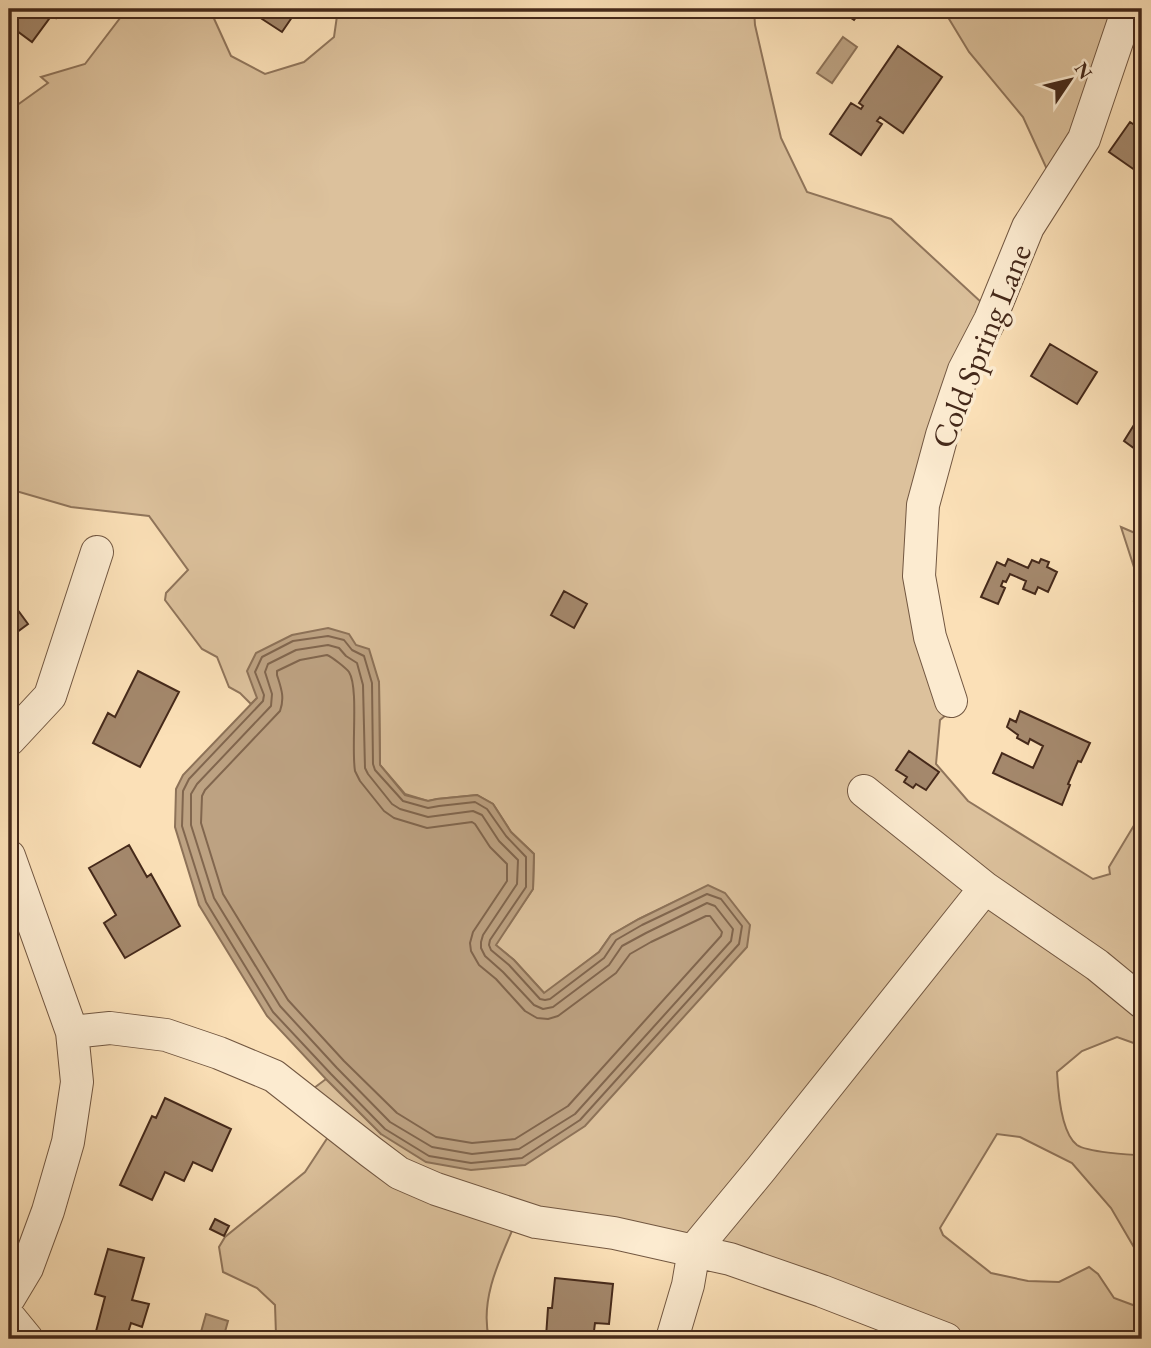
<svg xmlns="http://www.w3.org/2000/svg" width="1151" height="1348" viewBox="0 0 1151 1348" font-family="'EB Garamond',serif">
<style>
.green{fill:#dcc19c;stroke:#90755b;stroke-width:2}
.water{fill:#bda282;stroke:#8d7258;stroke-width:2}
.lines{fill:none;stroke-linecap:round;stroke-linejoin:round}
.shore{stroke:#81664e;stroke-width:2}
.building{fill:#a4886c;stroke:#45291a;stroke-width:2}
.minor-casing{stroke:#725741;stroke-width:34}
.minor{stroke:#fcebd0;stroke-width:32}
.labels{text-anchor:middle;dominant-baseline:central;stroke-width:7;stroke-linejoin:round;paint-order:stroke}
.street-label{font-size:32px;fill:#45291a;stroke:#fcebd0}
</style>
<rect width="100%" height="100%" fill="#fbe0b7"/>
<filter id="stains"><feTurbulence type="fractalNoise" baseFrequency=".00286" numOctaves="4"/><feColorMatrix values="0 0 0 0 .2 0 0 0 0 .09 0 0 0 0 .02 0 0 0 .5 -.17"/></filter>
<radialGradient id="worn" r=".72"><stop offset=".6" stop-color="#630" stop-opacity="0"/><stop offset="1" stop-color="#630" stop-opacity=".3"/></radialGradient>
<!-- green -->
<path class="green" d="M127,9H213L211,12L231,56L265,74L304,62L334,37L338,9H754L755,25L781,138L807,192L891,219L994,314L924,519L958,705L940,720L936,764L968,801L1093,879L1110,874L1109,867L1142,812V1046L1117,1037L1082,1051L1057,1072C1058,1091 1061,1133 1077,1145C1087,1152 1129,1155 1142,1155V1261L1111,1208L1072,1163L1020,1137L997,1134L940,1228L943,1235L991,1273L1028,1281L1059,1282L1089,1267L1098,1274L1114,1298L1133,1305L1142,1298V1339H954L822,1286L518,1217C502,1255 479,1297 489,1339H275L276,1335L275,1305L257,1288L223,1272L219,1247L225,1237L305,1172L328,1137L306,1094L326,1079L381,1134L708,886L639,919L611,935L599,952L545,994L514,960L495,945L533,889L534,854L511,832L493,804L477,795L437,799L428,801L405,794L380,765L379,682L257,698L251,704L240,693L229,687L217,657L202,649L165,600L166,593L188,570L149,516L71,507L9,489V111L48,83L41,77L85,64Z
M943,9H1129L1056,189L1023,117L969,52Z
M1121,527L1142,536V606L1134,601L1141,589Z"/>
<!-- water -->
<path class="water" d="M843,37L857,47L832,83L817,73Z
M328,628L349,634L356,645L369,649L379,682L380,765L405,795L428,801L437,799L477,795L493,804L511,832L534,854L533,889L496,945L514,960L544,993L599,952L611,935L639,919L708,885L725,893L750,925L747,947L585,1126L525,1165L471,1170L426,1162L381,1134L326,1079L267,1016L199,905L175,827L176,789L183,775L257,698L247,671L256,653L292,635Z
M206,1314L228,1321L223,1339H199Z"/>
<g class="lines">
<!-- shore -->
<path class="shore" d="M328,636L344,640L352,650L364,656L372,683L373,764L375,770L403,801L428,808L439,806L475,802L487,809L506,836L526,857V887L490,940L489,945L491,950L509,965L540,999L545,1000L550,999L604,958L616,940L642,925L707,894L721,899L742,926L739,944L580,1120L522,1158L471,1163L429,1156L385,1129L331,1074L273,1012L206,902L182,826L183,791L189,779L263,701L264,695L255,672L262,657L293,641Z
M328,645L339,648L346,656L357,663L363,685L365,768L368,774L392,804L400,809L428,817L473,811L482,815L499,841L518,860L517,884L483,935L481,942V948L485,956L503,972L534,1005L543,1009L553,1007L609,965L622,946L646,933L707,903L715,906L733,929L731,941L575,1114L519,1149L472,1154L432,1147L390,1122L337,1068L280,1006L214,898L191,825V794L197,784L271,706L272,694L265,672L268,664L296,650Z
M327,655C332,657 346,668 349,672C359,688 351,748 355,771L360,781L384,811L394,818L427,828L472,822L475,824L490,847L507,864V881L473,932L470,943L471,951L479,965L496,979L525,1011L537,1018L548,1019L558,1016L616,973L630,954L651,942L706,916H710L722,932L721,936L568,1106L515,1139L472,1143L436,1137L397,1113L344,1061L288,1000L223,894L201,823L202,796L205,790L280,711C285,697 281,688 277,675V671L300,660Z"/>
</g>
<!-- building -->
<path class="building" d="M9,9H63L56,18L52,15L32,42L9,25Z
M260,9H295L297,10L282,32L256,15Z
M843,9H858L861,11L854,20L841,11Z
M898,46L942,77L903,133L880,117L877,121L882,124L861,155L830,134L851,103L861,109L863,106L859,103Z
M1130,122L1142,130V169L1139,173L1109,152Z
M1050,344L1097,372L1077,404L1031,376Z
M1142,412V454L1124,441Z
M1008,559L1028,568L1032,560L1039,563L1041,559L1049,562L1047,567L1057,572L1048,592L1038,587L1035,594L1023,589L1026,581L1010,574L1006,582L1003,581L1001,586L1005,588L998,604L981,597L997,562L1005,566Z
M564,591L587,604L574,628L551,615Z
M9,598L28,624L9,638Z
M138,671L179,692L140,767L93,743L108,713L115,717Z
M1020,711L1090,743L1081,762L1078,761L1068,784L1070,785L1062,805L993,773L1002,753L1033,768L1043,746L1030,739L1028,744L1017,738L1018,735L1007,727L1010,719L1016,722Z
M909,751L939,772L926,790L916,784L913,788L904,782L907,777L896,770Z
M129,845L147,877L151,874L180,926L125,958L104,923L116,915L89,868Z
M165,1098L231,1129L212,1171L193,1162L184,1181L165,1172L152,1200L120,1185L152,1116L156,1118Z
M215,1219L229,1226L224,1236L210,1229Z
M108,1249L144,1258L132,1300L149,1304L142,1327L131,1323L126,1339H94L105,1297L95,1294Z
M555,1278L613,1284L609,1324L595,1323L593,1339H550V1337H546L548,1308H552Z"/>
<g class="lines">
<!-- minor casing -->
<g class="minor-casing">
<path id="minor" d="M951,701L930,637L919,576L923,505L942,435L964,370L990,320L1028,227L1084,139L1128,9
M9,740L50,696L97,552
M864,791L985,888L1097,965L1142,1002
M9,856L72,1032L77,1082L68,1142L48,1211L27,1268L9,1298
M72,1032L110,1028L166,1035L219,1053L274,1076L371,1152L399,1173L436,1189L536,1222L614,1233L730,1259L822,1291L946,1339
M694,1250L761,1169L985,888
M9,1317L27,1339
M672,1339L688,1285L694,1250"/>
</g>
<!-- minor -->
<use href="#minor" class="minor"/>
</g>
<g class="labels">
<!-- street labels -->
<g class="street-label">
<text transform="translate(981 346) rotate(-68)">Cold Spring Lane</text>
</g>
</g>
<!-- margin -->
<rect width="1151" height="1348" fill="none" stroke="#fbe0b7" stroke-width="35"/>
<rect x="10" y="10" width="1130" height="1327" fill="none" stroke="#45291a" stroke-width="3.5"/>
<rect x="18" y="18" width="1116" height="1313" fill="none" stroke="#45291a" stroke-width="2"/>
<!-- north arrow -->
<g transform="translate(1070 80) rotate(55)" stroke="#fcebd0" stroke-width="5" paint-order="stroke">
<path d="M0-5L12 26L0 18L-12 26Z" fill="#45291a"/>
<text y="-10" font-size="19" font-weight="bold" text-anchor="middle" fill="#45291a">N</text>
</g>
<rect width="100%" height="100%" filter="url(#stains)"/>
<rect width="100%" height="100%" fill="url(#worn)"/>
</svg>
